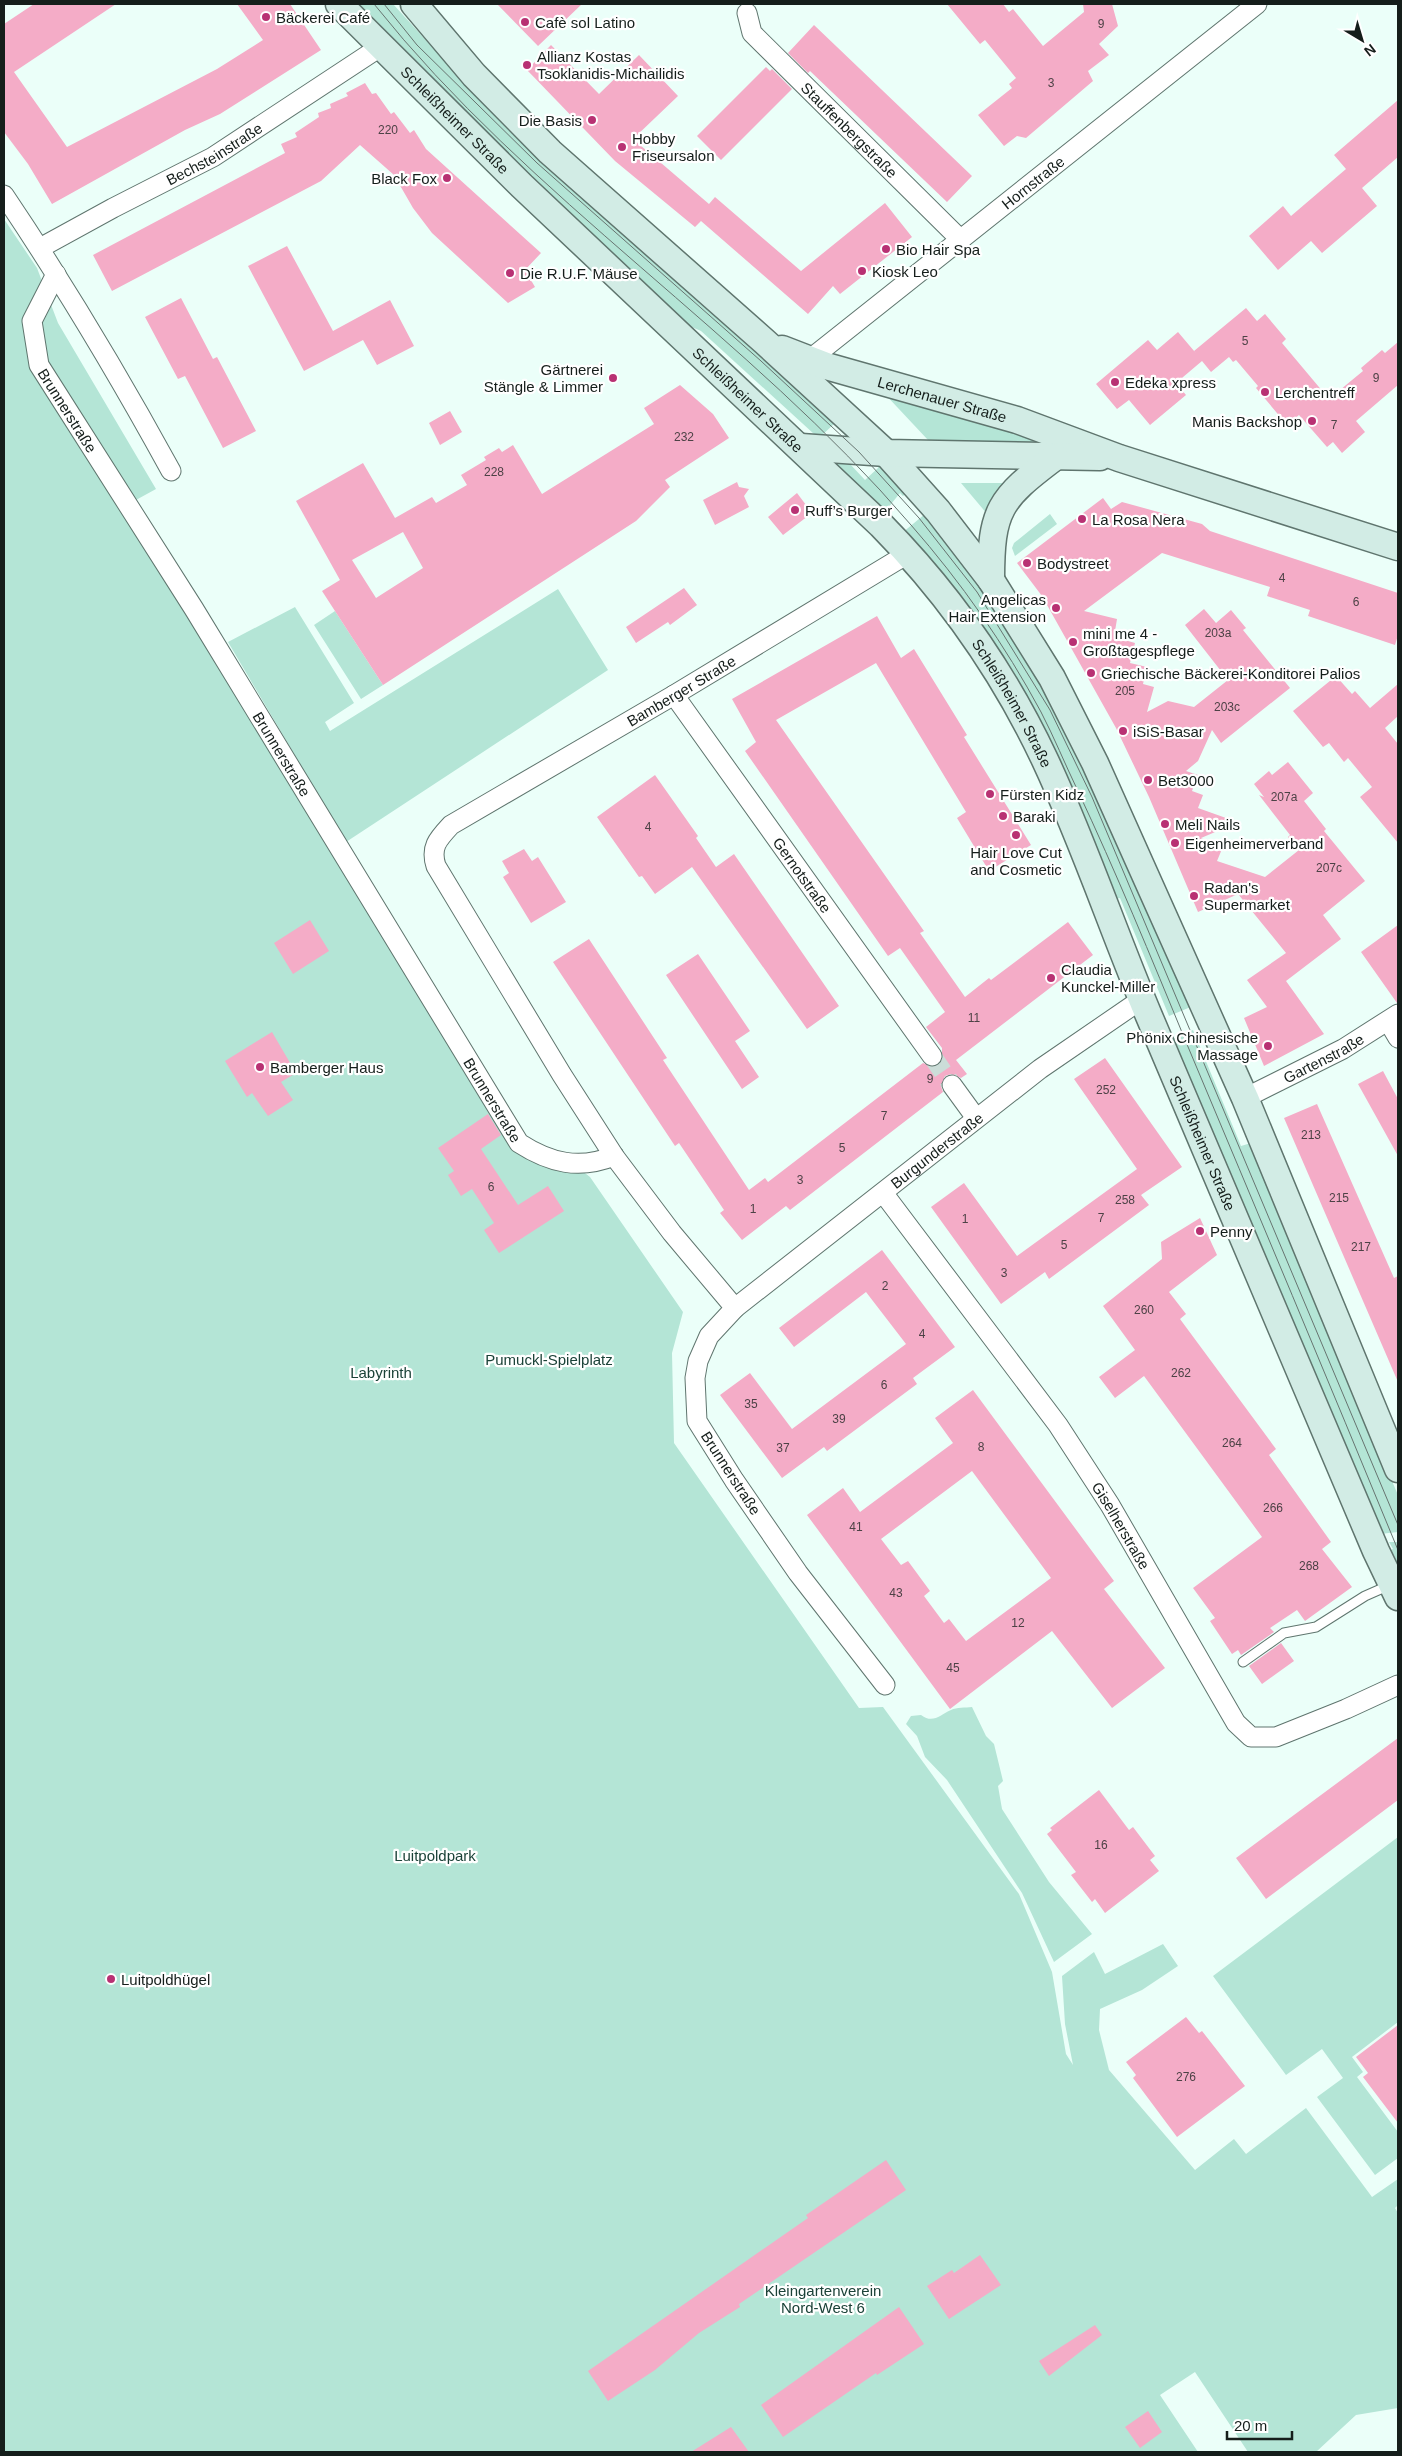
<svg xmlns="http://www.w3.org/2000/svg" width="1402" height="2456" viewBox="0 0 1402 2456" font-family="Helvetica,sans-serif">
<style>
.green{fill:#b4e5d6}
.building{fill:#f4acc7;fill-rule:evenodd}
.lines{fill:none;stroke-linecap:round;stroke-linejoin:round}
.street-tunnel{stroke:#cbddd8;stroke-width:19;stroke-dasharray:19 9;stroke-linecap:butt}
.lane-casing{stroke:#5f756e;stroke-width:11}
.street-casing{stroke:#5f756e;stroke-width:21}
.secondary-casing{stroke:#5f756e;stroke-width:29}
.lane{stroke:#fff;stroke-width:9}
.street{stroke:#fff;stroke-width:19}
.secondary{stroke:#d2ece5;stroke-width:26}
.tram{stroke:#677470;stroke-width:1}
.poi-dot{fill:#b83173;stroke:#fff;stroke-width:2}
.labels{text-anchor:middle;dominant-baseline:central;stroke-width:4.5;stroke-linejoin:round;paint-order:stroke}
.number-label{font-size:12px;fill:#4d4246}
.poi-label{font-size:15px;fill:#151e1b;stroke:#fff;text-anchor:start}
.street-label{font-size:15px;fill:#151e1b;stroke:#fff}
.park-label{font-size:15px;fill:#1b4238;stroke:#fff}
</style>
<rect width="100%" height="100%" fill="#ebfff9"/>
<!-- green -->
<path class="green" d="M354,4H393L454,71L854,437L851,440L834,424L820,437L814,434L701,331L678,321Z
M4,219L37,268L58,323L156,489L125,506L519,1143L572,1163L590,1177L683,1312L672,1353L674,1443L859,1708L883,1707L1019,1894L1052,1972L1066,2054L1073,2065L1065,2024L1062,1976L1094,1952L1105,1974L1163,1944L1178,1966L1142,1990L1100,2009L1099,2030L1109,2070L1195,2170L1234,2139L1246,2154L1306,2108L1372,2197L1398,2179V2205L1395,2208L1398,2213V2408L1356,2415L1316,2452H1248L1195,2372L1160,2395L1198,2452H4Z
M883,392L1050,443L928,440Z
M837,464H850L865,480L878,468V466H882L906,493L903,496L900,493L883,514L835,465Z
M961,483H1008L988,515Z
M925,514L959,557L1033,667L1066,728L1193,1006L1169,1016L1120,898L1112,900L1098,859L902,533Z
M1050,514L1057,524L1015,556L1012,548L1014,543Z
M558,589L608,670L346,842L228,642L295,607L354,703L325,722L330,731Z
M335,611L383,685L361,699L314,625Z
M1193,1030L1241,1146L1251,1143L1270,1196L1398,1495V1532L1380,1534L1170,1040Z
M1389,1542H1398V1578L1387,1552L1393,1549Z
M972,1707L986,1736L994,1744L1003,1781L998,1786L1002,1809L1049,1882L1092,1934L1054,1962L1022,1893L947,1780L925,1757L917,1736L906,1724L911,1716L921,1715C933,1724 940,1715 951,1710C957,1707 965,1708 972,1707Z
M1398,1837V2022L1352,2057L1363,2072L1357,2077L1398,2132V2158L1375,2175L1317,2097L1343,2078L1322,2049L1286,2075L1213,1976Z"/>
<!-- building -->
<path class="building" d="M34,4H116L14,72L67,147L217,69L263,40L237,4H290L321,50L220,114L185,130L52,204L28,164L4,132V24Z
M497,4H582L538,46Z
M947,4H1003L1009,12L1013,9L1043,46L1084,12L1083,4H1112L1118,26L1099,44L1109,55L1088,71L1093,81L1026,138L1017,136L1004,146L978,115L1012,88L1009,84L1016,78L985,40L980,44Z
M814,25L972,176L947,202L810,71L808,73L788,53Z
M551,45L599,94L639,55L678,96L633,139L709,204L715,197L801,271L885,203L912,237L840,294L833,286L808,314L701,221L695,227L615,161L527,70Z
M766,67L770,71L772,69L792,89L721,160L697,136Z
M365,83L372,94L376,93L391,114L394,112L410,133L414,130L426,149L541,253L525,270L535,287L508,303L432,233L413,208L394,175L360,145L321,181L112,291L93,255L285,153L281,144L297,137L295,133L319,117L318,113L331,108L330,104L348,96L346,93Z
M1398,100V157L1362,188L1377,206L1322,253L1311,241L1278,270L1249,236L1283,206L1291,216L1346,169L1334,155Z
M287,246L333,331L390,300L414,346L377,365L363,340L304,371L248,266Z
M181,298L213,359L217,357L256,431L223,448L185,376L178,379L145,317Z
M1246,308L1257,321L1265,314L1286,339L1282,343L1329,399L1363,371L1361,368L1382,350L1385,353L1398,342V385L1356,421L1365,432L1342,453L1333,442L1327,447L1299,415L1287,425L1256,388L1258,386L1236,360L1233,362L1229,357L1211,372L1202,361L1176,383L1186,395L1150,425L1129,400L1117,409L1096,384L1148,340L1157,350L1178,332L1200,358L1194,351Z
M680,385L713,414L729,438L665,480L670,487L636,521L383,685L322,591L340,580L296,501L363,463L395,518L432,497L436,503L467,485L461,475L486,460L484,457L499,448L502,452L513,445L542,494L654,424L644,408ZM403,532L423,568L376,598L352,560Z
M450,411L462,432L440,445L429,423Z
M737,482L739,487L749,489L744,496L749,507L715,525L703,500Z
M797,493L812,513L783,535L768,517Z
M1103,498L1111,509L1122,502L1202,524L1210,531L1398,593V635L1395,645L1308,616L1310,610L1267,596L1270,587L1162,553L1084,611L1117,619L1114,637L1135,643L1130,663L1147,667L1143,684L1154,687L1147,712L1168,701L1194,707L1228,680L1185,625L1204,609L1216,623L1231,610L1246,628L1243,630L1290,688L1221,743L1212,730L1198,761L1186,771L1198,775L1192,791L1203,795L1198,808L1226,818L1220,830L1201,838L1222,849L1217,861L1265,877L1299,850L1288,837L1290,835L1259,795L1264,797L1254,784L1269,771L1272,775L1288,762L1313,793L1304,801L1326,829L1324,831L1365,881L1323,915L1341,939L1286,981L1324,1034L1264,1066L1244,1018L1267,1007L1247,980L1286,953L1238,894L1198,912L1149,797L1116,728L1042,596L1017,563Z
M684,588L697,605L670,625L668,622L636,643L626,627Z
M877,616L901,658L914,649L967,735L964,737L1031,845L989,871L957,818L966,812L876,663L776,720L924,931L920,933L965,997L989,978L991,980L1068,922L1093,955L956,1060L967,1074L961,1078L951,1074L945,1076L941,1086L943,1092L790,1210L786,1206L742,1240L720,1213L724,1210L679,1143L675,1146L553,962L589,939L667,1058L663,1060L749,1190L765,1178L768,1182L923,1063L933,1067L939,1065L942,1060V1048L926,1027L945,1012L900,948L888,956L745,751L756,742L732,699Z
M1336,676L1352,694L1355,691L1370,708L1398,684V716L1385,728L1398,744V843L1360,797L1372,787L1348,758L1344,762L1329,743L1323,747L1293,711Z
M655,775L698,836L696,838L716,867L734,854L839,1006L807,1029L692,867L655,894L642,876L639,877L597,817Z
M524,849L532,861L538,857L566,902L531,923L503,877L509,873L502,861Z
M310,920L329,951L293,974L274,943Z
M1398,925V1003H1397L1361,952Z
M698,954L750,1031L735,1041L759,1077L742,1089L666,975Z
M272,1032L296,1073L281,1082L293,1100L268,1116L252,1093L247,1097L225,1061Z
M1105,1058L1182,1167L1141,1195L1149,1205L1049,1279L1045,1272L1001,1304L931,1207L964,1183L1017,1256L1137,1169L1074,1079Z
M1383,1071L1398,1099V1156L1358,1084Z
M1317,1104L1394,1278L1398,1276V1382L1284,1118Z
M488,1114L501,1135L481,1149L518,1205L548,1186L564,1211L499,1253L484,1230L494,1223L472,1189L461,1196L448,1175L454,1171L438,1148Z
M1200,1218L1217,1255L1169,1292L1186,1314L1180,1319L1276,1449L1269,1455L1331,1542L1322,1549L1352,1587L1305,1621L1297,1610L1270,1628L1274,1632L1241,1655L1238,1650L1232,1654L1210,1621L1215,1618L1193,1588L1262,1537L1144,1376L1115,1398L1099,1377L1135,1350L1103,1306L1162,1259L1161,1242Z
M882,1250L955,1347L913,1378L917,1384L827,1451L824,1447L782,1478L720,1395L750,1373L792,1429L906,1344L866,1292L794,1347L779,1328Z
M973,1390L1114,1581L1104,1589L1165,1668L1112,1708L1052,1631L950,1709L807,1515L843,1488L860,1512L953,1443L935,1418ZM972,1471L1051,1578L966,1641L949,1619L944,1623L924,1596L930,1591L908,1561L901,1565L881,1539Z
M1281,1643L1294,1661L1262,1684L1249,1666Z
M1398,1738V1800L1266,1899L1236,1858Z
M1099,1790L1129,1830L1133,1827L1155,1856L1150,1860L1159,1871L1105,1913L1095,1899L1092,1902L1071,1875L1076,1872L1047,1834L1052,1830L1050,1828Z
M1186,2017L1199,2033L1202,2031L1245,2086L1177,2137L1133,2078L1136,2075L1126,2062Z
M1398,2025V2123L1363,2077L1368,2073L1356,2057Z
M886,2160L906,2190L739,2304L740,2307L699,2333L655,2370L608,2401L588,2371L808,2218L806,2215Z
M980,2255L1001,2285L949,2319L927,2286L952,2270L954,2273Z
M899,2307L924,2344L877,2375L876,2373L783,2437L761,2405Z
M1095,2325L1102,2335L1049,2376L1039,2361Z
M1148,2411L1162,2432L1140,2448L1125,2427Z
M731,2427L749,2452H691Z"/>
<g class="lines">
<!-- street-tunnel -->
<path class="street-tunnel" d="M932,1056L952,1085"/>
<!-- lane casing -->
<g class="lane-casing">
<path id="lane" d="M1243,1662L1284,1633L1316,1627L1365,1596L1390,1585"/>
</g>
<!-- street casing -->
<g class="street-casing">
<g id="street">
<path id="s1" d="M747,13L752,33L961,240"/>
<path d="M4,195C64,284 119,376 171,471"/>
<path id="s2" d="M40,248L113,208L213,157L380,47"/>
<path id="s3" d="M56,274L32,321L39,365L194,609L519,1143C550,1163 579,1170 614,1156"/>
<path id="s4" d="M806,359L814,356L1257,4"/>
<path id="s5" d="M674,695L932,1056"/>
<path d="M1388,1021L1398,1038"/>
<path d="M952,1085L976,1118"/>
<path id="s6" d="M1245,1098L1343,1049L1398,1014"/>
<path id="s7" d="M884,1194L1058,1425L1110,1505L1236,1723L1251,1737H1276L1346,1709L1398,1685"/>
<path id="s8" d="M735,1308L1040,1069L1142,999"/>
<path id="s9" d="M885,1685L798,1573L734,1480L697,1421L695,1378L698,1361L709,1336L735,1308L672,1233L614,1156L562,1075L436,866C430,847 438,839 451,825L674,695L909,553"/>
</g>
</g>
<!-- secondary casing -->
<g class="secondary-casing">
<g id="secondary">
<path id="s10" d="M339,4L522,186L881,525C948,593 1004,673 1045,760C1084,843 1113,931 1149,1016C1225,1194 1301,1372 1376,1551L1398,1597"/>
<path d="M414,4L474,75L550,152L765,342L886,453L938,511L991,580L1052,678L1095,763L1245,1098L1398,1469"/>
<path id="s11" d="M782,349L826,366L1017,420L1119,458L1398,547"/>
<path d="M801,447L886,453L1100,457"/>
<path d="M991,580C991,510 999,499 1055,457"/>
</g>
</g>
<!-- lane -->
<use href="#lane" class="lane"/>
<!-- street -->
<use href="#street" class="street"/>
<!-- secondary -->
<use href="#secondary" class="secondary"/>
<!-- tram -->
<path class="tram" d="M374,4C530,200 749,335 911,525C961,582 1005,645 1041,712C1054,737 1065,764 1077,789C1116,872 1151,957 1186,1042C1257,1211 1328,1380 1398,1550
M384,4L417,45L537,163L761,361L859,452L919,518L977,592L1050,710L1092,797L1398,1525"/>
</g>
<!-- markers -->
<g class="poi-dot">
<circle cx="266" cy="17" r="5"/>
<circle cx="525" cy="22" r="5"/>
<circle cx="527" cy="65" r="5"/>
<circle cx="592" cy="120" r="5"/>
<circle cx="622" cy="147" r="5"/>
<circle cx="447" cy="178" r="5"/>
<circle cx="886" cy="249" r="5"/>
<circle cx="862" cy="271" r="5"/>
<circle cx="510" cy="273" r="5"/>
<circle cx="613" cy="378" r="5"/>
<circle cx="1115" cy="382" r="5"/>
<circle cx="1265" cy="392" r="5"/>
<circle cx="1312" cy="421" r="5"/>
<circle cx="795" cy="510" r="5"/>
<circle cx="1082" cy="519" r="5"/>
<circle cx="1027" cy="563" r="5"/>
<circle cx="1056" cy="608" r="5"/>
<circle cx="1073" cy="642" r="5"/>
<circle cx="1091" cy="673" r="5"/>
<circle cx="1123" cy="731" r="5"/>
<circle cx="1148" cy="780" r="5"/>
<circle cx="990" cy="794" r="5"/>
<circle cx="1003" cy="816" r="5"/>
<circle cx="1165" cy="824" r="5"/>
<circle cx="1016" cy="835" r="5"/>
<circle cx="1175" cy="843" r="5"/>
<circle cx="1194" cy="896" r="5"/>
<circle cx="1051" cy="978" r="5"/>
<circle cx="1268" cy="1046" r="5"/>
<circle cx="260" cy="1067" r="5"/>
<circle cx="1200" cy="1231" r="5"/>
<circle cx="111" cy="1979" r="5"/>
</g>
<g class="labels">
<!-- number labels -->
<g class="number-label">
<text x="1101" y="24">9</text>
<text x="1051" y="83">3</text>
<text x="388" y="130">220</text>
<text x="1245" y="341">5</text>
<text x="1376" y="378">9</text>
<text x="1334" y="425">7</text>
<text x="684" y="437">232</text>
<text x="494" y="472">228</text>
<text x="1282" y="578">4</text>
<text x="1356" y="602">6</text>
<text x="1218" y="633">203a</text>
<text x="1125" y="691">205</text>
<text x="1227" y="707">203c</text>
<text x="1284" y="797">207a</text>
<text x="648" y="827">4</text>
<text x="1329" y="868">207c</text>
<text x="974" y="1018">11</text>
<text x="930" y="1079">9</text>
<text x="1106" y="1090">252</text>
<text x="884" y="1116">7</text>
<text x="1311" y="1135">213</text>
<text x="842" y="1148">5</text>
<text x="800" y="1180">3</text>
<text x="491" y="1187">6</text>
<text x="1339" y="1198">215</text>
<text x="1125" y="1200">258</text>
<text x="753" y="1209">1</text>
<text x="1101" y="1218">7</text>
<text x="965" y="1219">1</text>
<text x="1064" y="1245">5</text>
<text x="1361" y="1247">217</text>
<text x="1004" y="1273">3</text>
<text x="885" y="1286">2</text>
<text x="1144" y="1310">260</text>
<text x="922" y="1334">4</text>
<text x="1181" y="1373">262</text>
<text x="884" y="1385">6</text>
<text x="751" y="1404">35</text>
<text x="839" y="1419">39</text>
<text x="1232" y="1443">264</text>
<text x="981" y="1447">8</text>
<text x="783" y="1448">37</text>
<text x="1273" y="1508">266</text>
<text x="856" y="1527">41</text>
<text x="1309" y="1566">268</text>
<text x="896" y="1593">43</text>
<text x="1018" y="1623">12</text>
<text x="953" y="1668">45</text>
<text x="1101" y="1845">16</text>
<text x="1186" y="2077">276</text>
</g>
<!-- poi labels -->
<g class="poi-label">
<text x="276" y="17">Bäckerei Café</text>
<text x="535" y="22">Cafè sol Latino</text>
<text x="537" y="56">Allianz Kostas<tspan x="537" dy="17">Tsoklanidis-Michailidis</tspan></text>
<text x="582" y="120" text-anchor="end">Die Basis</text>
<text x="632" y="138">Hobby<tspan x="632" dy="17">Friseursalon</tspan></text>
<text x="437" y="178" text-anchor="end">Black Fox</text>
<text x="896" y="249">Bio Hair Spa</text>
<text x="872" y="271">Kiosk Leo</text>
<text x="520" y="273">Die R.U.F. Mäuse</text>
<text x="603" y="369" text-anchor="end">Gärtnerei<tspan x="603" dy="17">Stängle &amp; Limmer</tspan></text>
<text x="1125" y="382">Edeka xpress</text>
<text x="1275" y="392">Lerchentreff</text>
<text x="1302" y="421" text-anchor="end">Manis Backshop</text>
<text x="805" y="510">Ruff’s Burger</text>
<text x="1092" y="519">La Rosa Nera</text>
<text x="1037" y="563">Bodystreet</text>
<text x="1046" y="599" text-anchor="end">Angelicas<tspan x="1046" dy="17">Hair Extension</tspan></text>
<text x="1083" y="633">mini me 4 -<tspan x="1083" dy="17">Großtagespflege</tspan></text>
<text x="1101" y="673">Griechische Bäckerei-Konditorei Palios</text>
<text x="1133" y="731">iSiS-Basar</text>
<text x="1158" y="780">Bet3000</text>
<text x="1000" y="794">Fürsten Kidz</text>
<text x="1013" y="816">Baraki</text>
<text x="1175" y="824">Meli Nails</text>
<text x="1185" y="843">Eigenheimerverband</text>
<text x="1016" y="852" text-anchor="middle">Hair Love Cut<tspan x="1016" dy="17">and Cosmetic</tspan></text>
<text x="1204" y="887">Radan's<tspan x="1204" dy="17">Supermarket</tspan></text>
<text x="1061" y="969">Claudia<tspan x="1061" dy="17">Kunckel-Miller</tspan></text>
<text x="1258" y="1037" text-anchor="end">Phönix Chinesische<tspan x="1258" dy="17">Massage</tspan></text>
<text x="270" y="1067">Bamberger Haus</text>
<text x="1210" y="1231">Penny</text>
<text x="121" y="1979">Luitpoldhügel</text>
</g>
<!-- street labels -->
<g class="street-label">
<text stroke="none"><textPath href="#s10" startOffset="164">Schleißheimer Straße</textPath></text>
<text stroke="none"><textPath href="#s1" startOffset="158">Stauffenbergstraße</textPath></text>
<text stroke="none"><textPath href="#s2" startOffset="198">Bechsteinstraße</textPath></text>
<text stroke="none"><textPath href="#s4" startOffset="288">Hornstraße</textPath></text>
<text stroke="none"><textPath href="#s11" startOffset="168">Lerchenauer Straße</textPath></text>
<text stroke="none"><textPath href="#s10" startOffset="569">Schleißheimer Straße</textPath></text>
<text stroke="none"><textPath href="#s3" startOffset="151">Brunnerstraße</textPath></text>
<text stroke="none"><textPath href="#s9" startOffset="1298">Bamberger Straße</textPath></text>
<text stroke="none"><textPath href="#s10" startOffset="974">Schleißheimer Straße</textPath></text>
<text stroke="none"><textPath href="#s3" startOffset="556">Brunnerstraße</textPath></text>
<text stroke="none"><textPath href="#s5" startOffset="221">Gernotstraße</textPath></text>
<text stroke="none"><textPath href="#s6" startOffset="88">Gartenstraße</textPath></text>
<text stroke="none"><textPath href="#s3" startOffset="961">Brunnerstraße</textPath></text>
<text stroke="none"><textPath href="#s10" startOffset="1454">Schleißheimer Straße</textPath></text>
<text stroke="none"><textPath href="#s8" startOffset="256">Burgunderstraße</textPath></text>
<text transform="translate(731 1473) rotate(57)">Brunnerstraße</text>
<text stroke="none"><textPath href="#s7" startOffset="408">Giselherstraße</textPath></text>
</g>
<!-- park labels -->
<g class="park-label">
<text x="549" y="1359">Pumuckl-Spielplatz</text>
<text x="381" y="1372">Labyrinth</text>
<text x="435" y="1855">Luitpoldpark</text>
<text x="823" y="2290">Kleingartenverein<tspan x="823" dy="17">Nord-West 6</tspan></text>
</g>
</g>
<!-- border -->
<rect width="1402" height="2456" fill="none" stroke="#151e1b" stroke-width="10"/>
<!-- north arrow -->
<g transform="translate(1362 40) rotate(142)" stroke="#ffffff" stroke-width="4" paint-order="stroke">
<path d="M0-4L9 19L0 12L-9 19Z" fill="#151e1b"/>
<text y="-8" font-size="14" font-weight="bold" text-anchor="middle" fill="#151e1b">N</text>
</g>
<!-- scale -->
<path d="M1227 2431v8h65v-8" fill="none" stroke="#151e1b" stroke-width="2.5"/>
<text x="1234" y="2431" font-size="15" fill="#151e1b" stroke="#ffffff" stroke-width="4" paint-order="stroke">20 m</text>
</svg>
